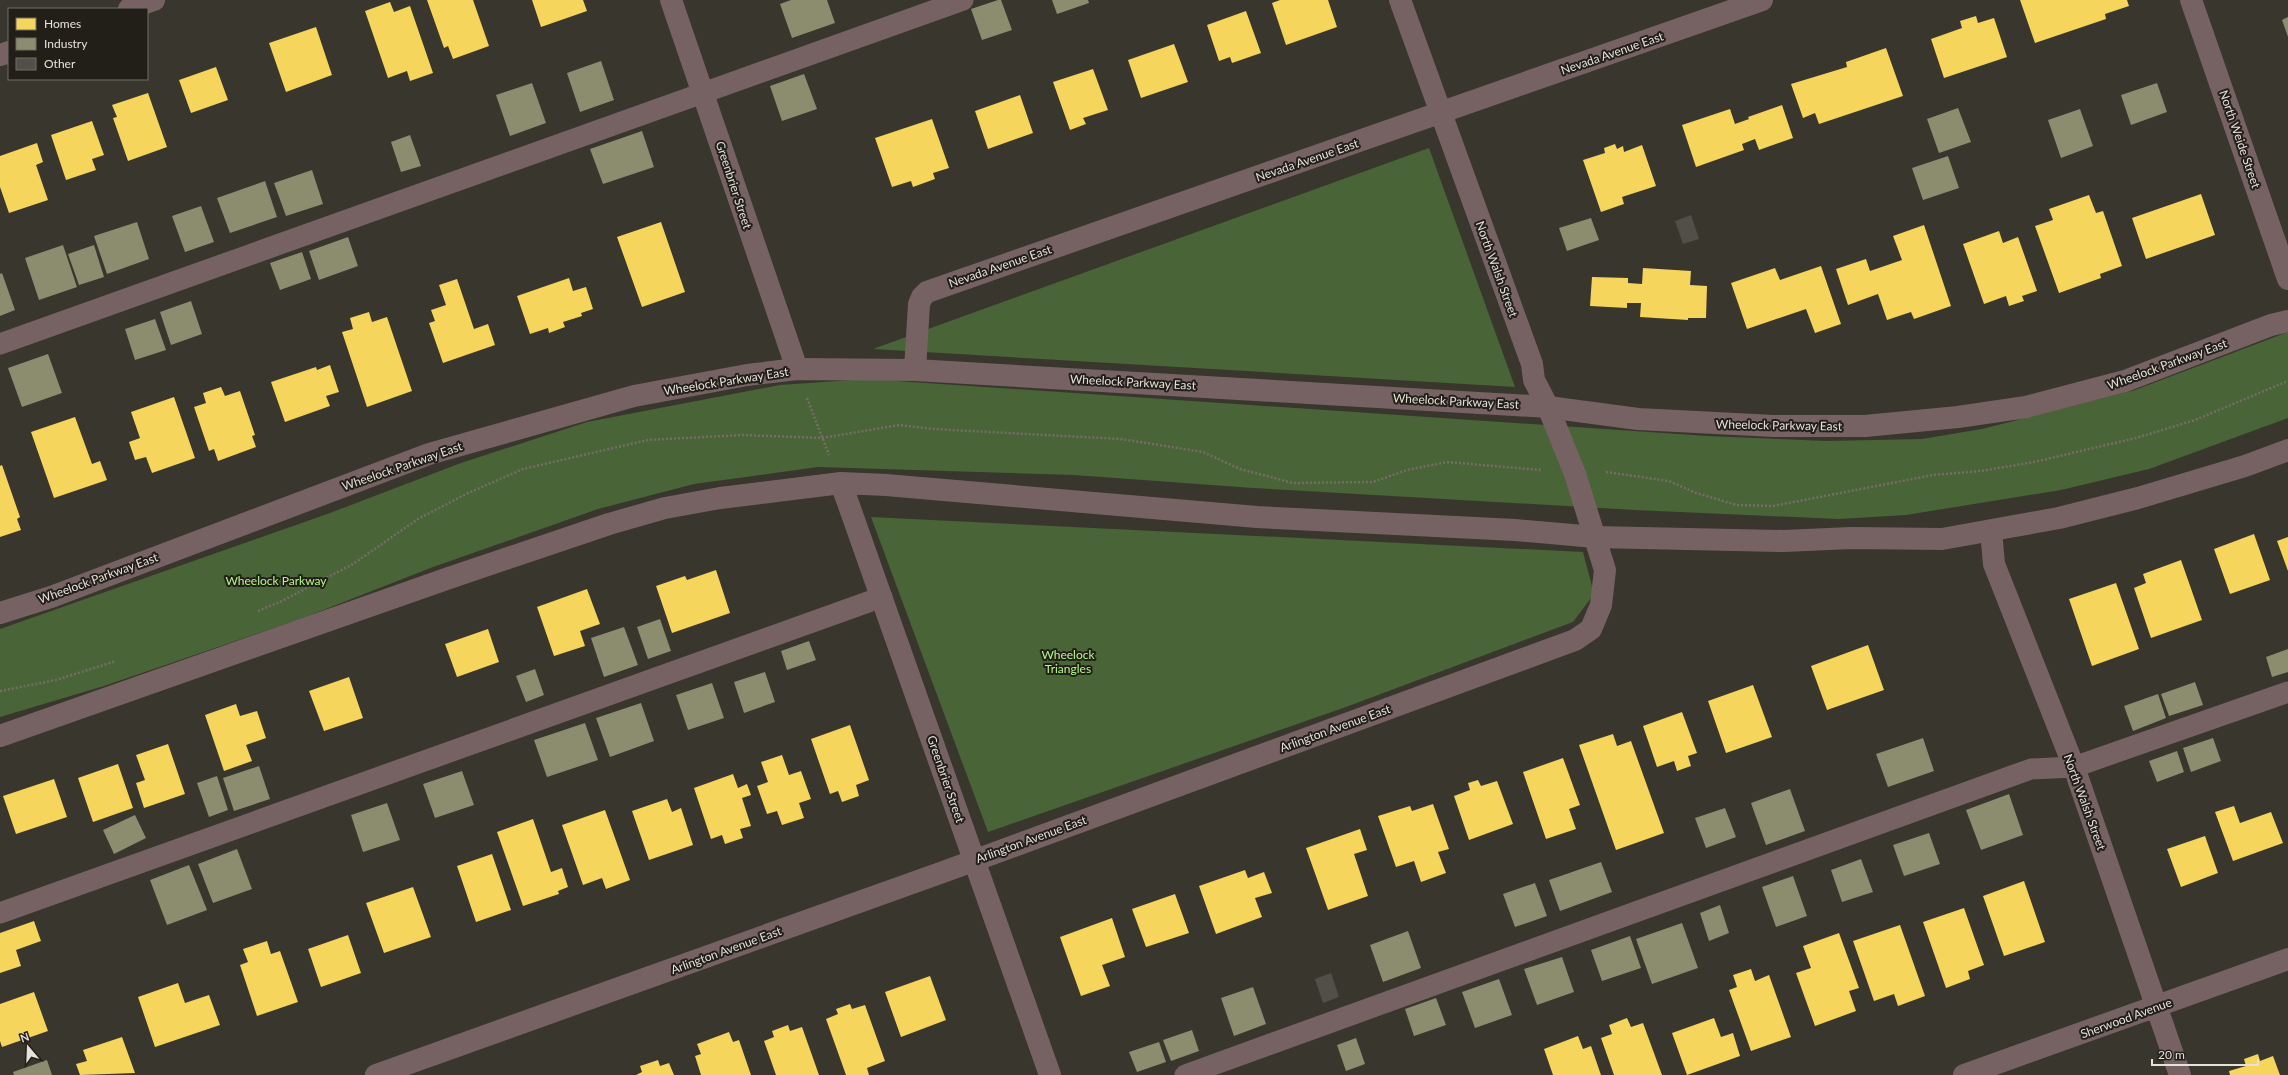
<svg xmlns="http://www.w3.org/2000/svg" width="2288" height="1075" viewBox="0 0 2288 1075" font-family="Lato,sans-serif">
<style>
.green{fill:#496436}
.homes{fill:#f6d55c}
.industry{fill:#8c8c6e}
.building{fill:#524f48}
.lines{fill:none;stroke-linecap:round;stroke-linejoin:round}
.path{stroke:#786c6a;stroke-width:2.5;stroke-dasharray:2 2;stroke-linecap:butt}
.service{stroke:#766263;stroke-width:21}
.minor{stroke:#766263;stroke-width:22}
.tertiary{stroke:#766263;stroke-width:22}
.labels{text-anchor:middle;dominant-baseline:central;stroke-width:4;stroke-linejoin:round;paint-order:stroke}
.street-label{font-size:12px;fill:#e6e1d9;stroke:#221f19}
.park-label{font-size:12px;fill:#b5f789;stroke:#221f19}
</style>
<rect width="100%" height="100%" fill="#39362e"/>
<!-- green -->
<path class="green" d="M1429,148L1515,387L873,349Z
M2288,332V418L2149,469L2061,490L1906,515L1839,519L1635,510L1253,488L1074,475L818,467L694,484L598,509L433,567L303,618L104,686L0,717V629L330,513L461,463L587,422L780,385L867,379L1707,436L1827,441L1922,439L1982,429L2135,390Z
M871,517L1583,552L1594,594L1573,622L1346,707L988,832Z"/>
<!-- homes -->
<path class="homes" d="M427,0H473L489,46L453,59L448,46L444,48Z
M532,0H583L587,11L541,27Z
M1280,0H1328L1337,27L1286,45L1272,3Z
M2020,0H2127L2129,6L2105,14L2106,19L2035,43Z
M390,2L394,12L410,6L433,73L410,81L407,71L388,78L365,11Z
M1246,11L1261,53L1232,63L1230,57L1219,61L1207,25Z
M1976,16L1978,23L1994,18L2007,57L1944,78L1931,39L1962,28L1960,21Z
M316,27L332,75L286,92L269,43Z
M1174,44L1188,82L1141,98L1128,60Z
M1886,48L1903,96L1819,124L1815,113L1803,118L1791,84L1847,67L1846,62Z
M216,67L228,100L191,113L179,80Z
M1093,69L1108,110L1083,118L1086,124L1070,130L1053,82Z
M148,93L167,147L128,161L113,118L117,117L112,105Z
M1020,95L1033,133L988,149L975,111Z
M1782,105L1793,138L1759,150L1755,139L1742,144L1744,150L1696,167L1682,125L1730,109L1735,124L1749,119L1748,117Z
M932,119L949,168L933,173L935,179L913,187L911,181L892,187L875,138Z
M92,121L104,155L92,159L96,170L66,180L51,135Z
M37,143L43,162L36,165L48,200L9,213L0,187V156Z
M1615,144L1617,149L1623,146L1624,152L1642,145L1656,186L1622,197L1624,204L1601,212L1583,160L1605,153L1604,148Z
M2201,194L2215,235L2146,259L2132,218Z
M2089,195L2096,213L2103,211L2122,266L2100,274L2101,278L2059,293L2035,226L2053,220L2049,209Z
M661,222L685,292L642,307L617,237Z
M1924,225L1951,306L1914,319L1911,312L1887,320L1878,294L1848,305L1836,269L1866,259L1870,271L1902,260L1893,236Z
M1999,231L2003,243L2018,237L2037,291L2022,296L2024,301L2009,306L2006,296L1984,304L1963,244Z
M1821,266L1841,324L1815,333L1806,309L1747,329L1731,283L1775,268L1780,280Z
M1643,268L1691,271L1690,285L1707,286L1706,318H1688V320L1640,317L1641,303H1627V308L1590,306L1592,277L1628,278V283L1642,284Z
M569,278L573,291L586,287L593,309L581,313L582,316L563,322L565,327L549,333L548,328L530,334L517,296Z
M457,279L474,329L488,324L495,345L443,363L429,323L435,321L431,310L446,305L439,285Z
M369,312L372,322L387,317L412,391L367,407L342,332L353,329L350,318Z
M330,365L339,392L326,396L330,406L285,422L271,382L316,367L317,370Z
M221,387L225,396L240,391L255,435L252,436L256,447L218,461L214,449L209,451L194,407L206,403L203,393Z
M174,397L195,458L152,473L146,457L135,460L129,442L140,438L131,412Z
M75,417L92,464L100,461L107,480L54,498L31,432Z
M2,465L20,517L17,519L21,530L0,537V466Z
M2254,534L2270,580L2230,594L2214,549Z
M2288,537V571L2277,541Z
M2181,560L2202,620L2151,638L2134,588L2146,583L2143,574Z
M716,570L730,613L672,633L656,586L685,576L687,580Z
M2116,583L2139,649L2092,666L2069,599Z
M587,589L600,624L580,631L585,646L554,656L537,607Z
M488,629L499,662L457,677L445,644Z
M1868,645L1884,690L1827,710L1811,666Z
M349,677L363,718L324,731L309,691Z
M1753,685L1772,737L1726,753L1708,701Z
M236,704L240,716L257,711L266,738L246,745L252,761L224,771L205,715Z
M1682,712L1697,753L1688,756L1691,766L1677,771L1674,761L1657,767L1643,726Z
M850,725L869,780L856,785L859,796L842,802L838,791L830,794L811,739Z
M1613,734L1617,746L1631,741L1664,833L1616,850L1579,745Z
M168,744L185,794L144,808L136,783L145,780L136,755Z
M782,755L789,775L801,771L811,799L799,803L804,818L782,825L777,811L767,814L757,786L768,782L761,762Z
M1563,758L1580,805L1569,809L1576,829L1546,839L1523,772Z
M118,764L133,808L93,822L78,778Z
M733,774L738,788L747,784L751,795L742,798L751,826L740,829L743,838L725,844L722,835L711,839L694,788Z
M54,779L67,817L16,834L3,796Z
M1478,780L1481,786L1497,781L1513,824L1469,840L1454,796L1470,790L1468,783Z
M667,799L672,812L681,808L693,845L649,860L632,811Z
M1433,804L1449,849L1438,852L1446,873L1421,882L1414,861L1396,867L1378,816L1410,806L1412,811Z
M2234,806L2240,823L2271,812L2283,843L2233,861L2215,812Z
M605,810L630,880L606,889L602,878L583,885L562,825Z
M533,819L551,872L562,868L568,887L558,891L559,894L523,906L497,832Z
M1360,829L1367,850L1354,854L1368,896L1328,910L1306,848Z
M2205,836L2218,873L2181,887L2167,849Z
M492,854L511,910L476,922L457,866Z
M1245,870L1248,878L1264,872L1272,893L1255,898L1262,917L1216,934L1199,886Z
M2024,881L2045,942L2004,956L1983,896Z
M413,887L431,937L384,953L366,903Z
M1175,894L1189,933L1146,947L1132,909Z
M1964,908L1984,965L1968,971L1970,979L1946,988L1923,922Z
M1112,918L1125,957L1102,965L1110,986L1081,996L1060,937Z
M34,921L41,941L16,950L21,966L0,973V933Z
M1900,925L1925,996L1898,1006L1894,994L1874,1001L1853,941Z
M1839,933L1859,988L1849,991L1856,1011L1815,1026L1796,973L1811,968L1803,946Z
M348,935L361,973L321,987L308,949Z
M267,941L271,954L280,951L298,1002L257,1016L240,965L248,962L243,949Z
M1751,969L1755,981L1769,975L1791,1037L1751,1051L1729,990L1737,987L1733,975Z
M930,976L946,1020L901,1037L885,992Z
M178,983L185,1003L209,995L220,1025L155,1047L138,997Z
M34,992L48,1031L2,1047L0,1041V1004Z
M850,1004L852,1009L865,1005L885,1061L867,1068L869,1075H846L826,1019L838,1014L836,1009Z
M1627,1018L1631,1027L1643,1023L1662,1075H1614L1601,1038L1612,1034L1609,1025Z
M1714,1018L1721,1037L1733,1033L1740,1056L1687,1075L1672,1033Z
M788,1025L790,1031L802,1027L819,1075H776L764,1041L774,1037L772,1031Z
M729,1032L733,1042L739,1040L751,1075H701L695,1056L701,1054L697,1044Z
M1578,1036L1583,1049L1591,1046L1601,1075H1553L1544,1049Z
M122,1037L135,1073L80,1075L76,1064L87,1061L83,1050Z
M2258,1054L2260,1061L2273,1056L2280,1075H2230L2229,1071L2246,1066L2244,1059Z
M658,1060L660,1066L669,1063L674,1075H636L642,1072L640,1066Z"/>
<!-- industry -->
<path class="industry" d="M791,0H827L835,23L792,38L780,4Z
M998,0H1001L1012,30L982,40L971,9Z
M1052,0H1088L1089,3L1057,14Z
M2288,17V37L2282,20Z
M601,61L614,100L580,112L567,73Z
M804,74L817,109L782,121L770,86Z
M532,83L546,123L510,136L496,95Z
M2157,83L2167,112L2131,125L2121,95Z
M1958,108L1971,142L1939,153L1927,119Z
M2080,109L2093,146L2061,158L2048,120Z
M642,131L654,167L603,184L590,149Z
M410,135L421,166L401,172L391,142Z
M1948,156L1959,188L1923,200L1912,168Z
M312,170L323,204L286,216L274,183Z
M265,181L277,217L230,233L217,198Z
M201,206L214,242L185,252L172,216Z
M1591,218L1599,240L1567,251L1559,228Z
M137,222L149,259L107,274L94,236Z
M348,237L358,266L319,280L309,251Z
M63,245L77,287L39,300L25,258Z
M94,245L104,277L79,285L68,254Z
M302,252L311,279L280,290L270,263Z
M2,273L15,310L0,316V274Z
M191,301L202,334L171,345L160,312Z
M155,319L166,350L135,360L125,329Z
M48,354L62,393L22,407L8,368Z
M660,619L671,651L648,659L637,627Z
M624,627L638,665L604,677L591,638Z
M809,641L816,660L787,670L781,651Z
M2288,649V672L2272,677L2266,657Z
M535,669L544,695L526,702L516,676Z
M765,672L775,702L744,713L734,682Z
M2195,682L2203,705L2169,716L2161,694Z
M712,683L724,718L688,730L676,695Z
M2158,694L2166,718L2133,731L2124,706Z
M641,703L654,741L610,757L596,718Z
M585,723L598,760L547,777L534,740Z
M1923,738L1934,771L1888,787L1876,754Z
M2213,738L2221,761L2191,772L2183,748Z
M2177,751L2184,772L2157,782L2149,761Z
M259,766L270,799L234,811L223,778Z
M462,771L474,805L435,818L423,784Z
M217,776L228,810L209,817L197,783Z
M1790,789L1805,831L1766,845L1751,803Z
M2009,794L2023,835L1981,850L1966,810Z
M387,803L400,840L363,852L351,815Z
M1725,808L1736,837L1706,848L1695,818Z
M135,815L146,838L114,854L103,830Z
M1929,833L1940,864L1904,876L1893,845Z
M237,849L252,889L213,903L198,864Z
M1861,859L1873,892L1842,902L1831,870Z
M1601,862L1612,892L1560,911L1549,880Z
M189,865L207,910L167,925L150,880Z
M1793,876L1807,916L1776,927L1762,887Z
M1535,883L1547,916L1515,927L1503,894Z
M1720,905L1729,933L1709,941L1700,913Z
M1682,923L1698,968L1652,984L1636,939Z
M1408,931L1421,968L1383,982L1370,945Z
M1630,936L1641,968L1602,981L1591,950Z
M1562,957L1574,992L1537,1005L1524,969Z
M1499,979L1512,1015L1475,1028L1462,992Z
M1253,987L1266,1024L1234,1036L1221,998Z
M1436,998L1446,1025L1414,1036L1405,1009Z
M1192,1030L1199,1051L1171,1061L1163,1040Z
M1356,1038L1365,1064L1346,1071L1337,1045Z
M1159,1042L1166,1062L1137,1072L1129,1052Z
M47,1060L52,1075H14L13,1072Z"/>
<!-- building -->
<path class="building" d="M1691,215L1699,239L1683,244L1675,221Z
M1331,973L1339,997L1323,1003L1315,979Z"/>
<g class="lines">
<!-- path -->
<path class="path" d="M807,398L829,455
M1606,472L1669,481L1696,493L1737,505L1773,506L1933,475L1981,471L2034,462L2136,438L2195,420L2288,381
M258,611L282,601L353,564L418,519L468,493L523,469L648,440L743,435L822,438L899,425L933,429L1121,439L1203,452L1240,469L1293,483L1373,482L1407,470L1447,462L1541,470
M0,691L56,680L116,661"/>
<!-- service -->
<path class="service" d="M0,344L963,0
M0,913L882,597
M1185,1075L2031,769L2074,767L2288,692"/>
<!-- minor -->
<path class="minor" d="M671,0L797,369
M2191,0L2288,279
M129,9L154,0
M0,55L9,52
M915,370L919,304L922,297L927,292L1762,0
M841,483L1050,1075
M1991,531L1994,564L2074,767L2180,1075
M376,1075L943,872L1575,640L1591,629L1601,605L1605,570L1575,474L1548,407L1534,380L1532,364L1400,0
M1964,1075L2288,959"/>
<!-- tertiary -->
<path class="tertiary" d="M0,613L51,597L429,454L634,396L747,375L797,369L915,370L1548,407L1638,419L1774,426H1865L1958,417L2026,407L2125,381L2271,325L2288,321
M0,736L449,578L609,524L665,508L720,498L841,483L886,485L1257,517L1515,530L1595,537L1784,541L1851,538L1942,539L2059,518L2138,498L2245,466L2288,450"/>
</g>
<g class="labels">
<!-- street labels -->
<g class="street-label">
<text transform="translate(1612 53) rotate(-19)">Nevada Avenue East</text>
<text transform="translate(2240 139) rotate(71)">North Weide Street</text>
<text transform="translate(1307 160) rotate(-19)">Nevada Avenue East</text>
<text transform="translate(734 185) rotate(72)">Greenbrier Street</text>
<text transform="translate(1000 266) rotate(-19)">Nevada Avenue East</text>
<text transform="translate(1497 269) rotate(70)">North Walsh Street</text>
<text transform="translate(2167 364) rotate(-20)">Wheelock Parkway East</text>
<text transform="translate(726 381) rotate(-9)">Wheelock Parkway East</text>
<text transform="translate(1133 382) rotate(3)">Wheelock Parkway East</text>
<text transform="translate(1456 401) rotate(3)">Wheelock Parkway East</text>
<text transform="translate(1779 425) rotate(1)">Wheelock Parkway East</text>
<text transform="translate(402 466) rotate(-19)">Wheelock Parkway East</text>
<text transform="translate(98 578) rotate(-20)">Wheelock Parkway East</text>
<text transform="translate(1335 728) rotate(-20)">Arlington Avenue East</text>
<text transform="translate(946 779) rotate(71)">Greenbrier Street</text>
<text transform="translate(2085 802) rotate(70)">North Walsh Street</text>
<text transform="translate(1031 839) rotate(-20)">Arlington Avenue East</text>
<text transform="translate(726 950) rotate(-20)">Arlington Avenue East</text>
<text transform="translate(2126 1018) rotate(-20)">Sherwood Avenue</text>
</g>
<!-- park labels -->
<g class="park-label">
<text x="276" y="580">Wheelock Parkway</text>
<text x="1068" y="654">Wheelock<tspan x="1068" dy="14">Triangles</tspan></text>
</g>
</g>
<!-- legend -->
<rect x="8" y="8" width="140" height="72" fill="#221f19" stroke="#706d66"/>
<rect x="16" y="18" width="20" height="12" fill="#f6d55c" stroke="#706d66"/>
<text x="44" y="28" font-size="12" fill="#e6e1d9">Homes</text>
<rect x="16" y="38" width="20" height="12" fill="#8c8c6e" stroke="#706d66"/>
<text x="44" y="48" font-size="12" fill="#e6e1d9">Industry</text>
<rect x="16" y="58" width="20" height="12" fill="#524f48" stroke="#706d66"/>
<text x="44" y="68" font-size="12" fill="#e6e1d9">Other</text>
<!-- north arrow -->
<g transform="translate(28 1047) rotate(341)" stroke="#221f19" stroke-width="3" paint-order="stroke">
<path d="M0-3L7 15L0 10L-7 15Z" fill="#e6e1d9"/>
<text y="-6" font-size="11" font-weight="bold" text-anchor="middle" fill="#e6e1d9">N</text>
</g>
<!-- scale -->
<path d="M2152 1059v6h106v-6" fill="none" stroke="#e6e1d9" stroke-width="2"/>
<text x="2158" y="1059" font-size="12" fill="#e6e1d9" stroke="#221f19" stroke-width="3" paint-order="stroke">20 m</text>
</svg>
